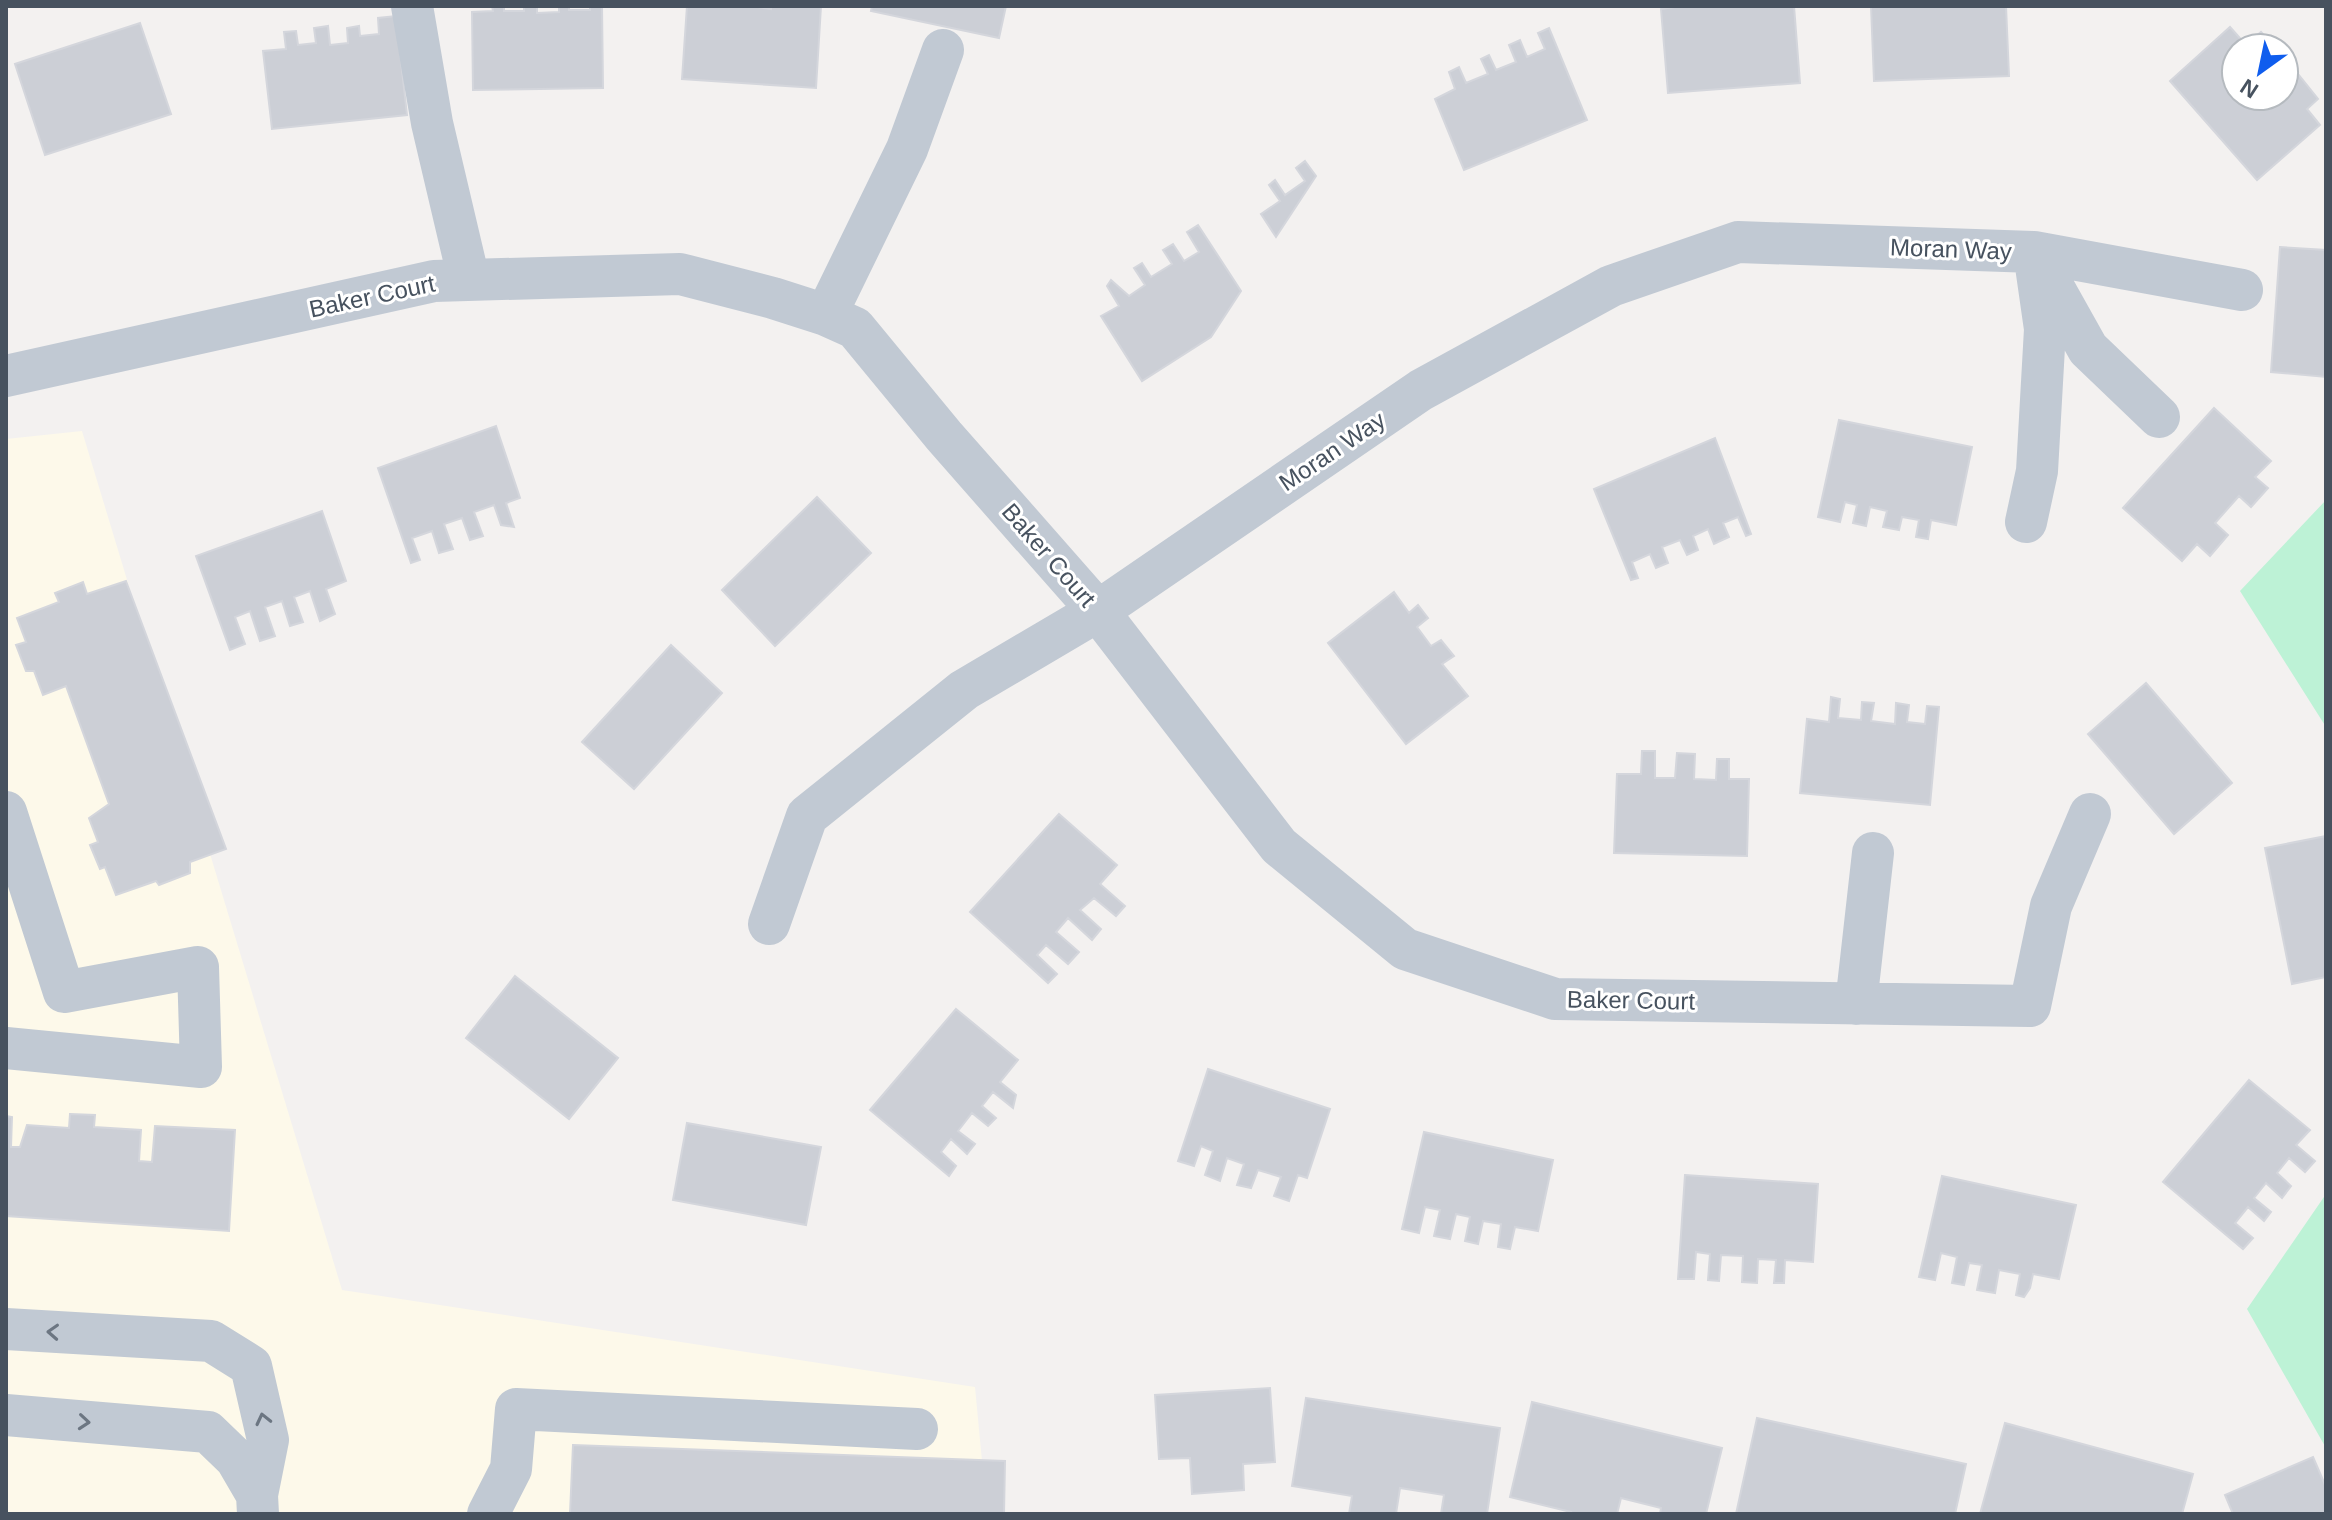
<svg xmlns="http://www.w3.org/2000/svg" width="2332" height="1520" viewBox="0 0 2332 1520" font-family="Arial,sans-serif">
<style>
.commercial{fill:#fdf9ea}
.green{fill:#bdf2d6}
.building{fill:#cccfd6;stroke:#d4d6dc;stroke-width:2}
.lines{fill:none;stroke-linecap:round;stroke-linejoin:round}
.minor{stroke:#c1c9d3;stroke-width:42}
.oneway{stroke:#6c7682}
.labels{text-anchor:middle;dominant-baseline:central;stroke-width:6;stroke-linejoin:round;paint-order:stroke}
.street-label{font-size:24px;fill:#47525f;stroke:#fff}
</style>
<rect width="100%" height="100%" fill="#f3f1f0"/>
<!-- commercial -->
<path class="commercial" d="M82,431L342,1290L975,1387L987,1514H6V439Z"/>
<!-- green -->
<path class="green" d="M2326,500V727L2240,591Z
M2326,1194V1448L2247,1309Z"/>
<!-- building -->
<path class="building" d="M492,6H504V11H524V6H537V13L559,12V6H569V10H590V6H602L603,88L473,90L472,12L493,11Z
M687,6H751L771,9V6H821L816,88L682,79Z
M872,6H1006L999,38L871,11Z
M1682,6H1794L1800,83L1668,93L1661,9Z
M1871,6H2006L2009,76L1874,81Z
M396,16L407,115L272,129L263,51L286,49L284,32L296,31L298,45L316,43L314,28L328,26L330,45L348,43L347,28L359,26L360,36L379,34L378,18Z
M140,23L171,114L45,155L15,64Z
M2230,27L2246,45L2261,32L2275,47L2236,48V96H2284V87L2298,74L2318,99L2307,109L2320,125L2257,180L2170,81Z
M1549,28L1587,120L1464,170L1435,99L1455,89L1449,72L1459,67L1466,83L1488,74L1481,59L1489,55L1496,70L1516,62L1509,45L1520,40L1527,57L1545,49L1538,33Z
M1305,161L1316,176L1276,237L1261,214L1280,201L1269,185L1275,180L1285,195L1305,181L1296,168Z
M1198,225L1241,291L1211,337L1142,381L1101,316L1119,306L1107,286L1111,280L1129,296L1145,285L1134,268L1142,263L1151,277L1172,264L1163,250L1173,244L1184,261L1199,252L1187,232Z
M2280,247L2326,250V377L2271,372Z
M2214,408L2271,461L2255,477L2268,488L2251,507L2239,496L2215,523L2228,535L2210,556L2197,544L2182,561L2123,508Z
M1839,420L1972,447L1956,525L1931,520L1928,539L1916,537L1919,520L1902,517L1899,530L1883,527L1887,511L1870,507L1866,526L1853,523L1857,505L1845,502L1840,522L1818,517Z
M496,426L520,498L506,503L514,527L501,525L494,505L474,512L483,536L470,540L462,518L444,524L453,549L439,553L432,531L412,538L420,560L411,563L378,468Z
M1715,438L1751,534L1746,536L1738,517L1723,523L1729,537L1714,544L1708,529L1693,536L1698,550L1687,555L1680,540L1662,547L1668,563L1656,568L1650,554L1632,562L1638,578L1631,580L1594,489Z
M817,497L871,553L775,646L722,590Z
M322,511L346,581L326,589L335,614L320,621L310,591L294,597L303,622L290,626L282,601L265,607L275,636L260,641L250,611L235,617L245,644L230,650L196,556Z
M126,581L226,849L190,862V873L159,885L156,881L116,895L105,867L100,869L90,845L98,842L89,818L109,804L66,686L43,695L34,671H26L16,645L26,642L17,618L59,602L55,593L83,582L87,594Z
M1394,592L1409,613L1418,605L1428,618L1417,627L1431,646L1441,640L1454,656L1442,664L1468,696L1406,744L1328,643Z
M671,645L722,693L634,789L582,742Z
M2146,683L2232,783L2174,834L2088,734Z
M1831,697L1840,699L1838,718L1861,720L1862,702L1874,703L1871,721L1895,724L1896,703L1909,705L1907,722L1925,724L1927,706L1939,707L1930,805L1800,793L1807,719L1829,722Z
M1642,751H1655V778H1675L1677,753L1695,754L1694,779L1716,780L1717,759H1729V779H1749L1747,856L1614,853L1617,774H1641Z
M1059,814L1117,865L1100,884L1125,906L1116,916L1094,898L1080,910L1101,929L1092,940L1068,918L1056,932L1079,952L1068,964L1046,945L1037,955L1057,974L1048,983L970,912Z
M2326,836V977L2292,984L2265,848Z
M515,976L618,1058L569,1119L466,1038Z
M956,1009L1018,1060L1000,1082L1016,1095L1013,1108L993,1092L982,1106L996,1118L988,1126L972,1113L958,1131L975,1144L967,1154L951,1139L941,1152L956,1166L949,1176L870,1110Z
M1208,1069L1330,1109L1307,1178L1298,1175L1289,1201L1274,1196L1281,1177L1258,1170L1251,1188L1237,1185L1244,1164L1227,1158L1220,1181L1205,1175L1213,1151L1201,1146L1194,1166L1178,1161Z
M2249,1080L2310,1130L2296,1145L2315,1161L2305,1172L2289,1158L2277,1173L2291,1186L2282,1198L2266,1183L2254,1198L2271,1212L2264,1221L2248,1207L2235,1223L2253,1238L2243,1249L2163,1182Z
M70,1114L95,1115L94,1127L141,1130L139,1161L152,1162L155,1126L235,1130L229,1231L6,1216V1116L12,1117L11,1147H20L27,1125L69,1128Z
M687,1123L821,1147L806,1225L673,1200Z
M1424,1132L1553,1160L1538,1231L1515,1227L1510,1249L1498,1247L1501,1224L1483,1221L1478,1244L1465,1241L1470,1217L1456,1214L1450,1239L1434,1236L1440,1210L1425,1207L1419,1233L1402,1229Z
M1685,1175L1818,1184L1813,1262L1785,1260L1784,1283H1774L1776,1260L1758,1259L1757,1283L1742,1282L1743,1256L1721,1255L1719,1281L1708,1280L1710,1254L1696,1252L1694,1279H1678Z
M1942,1176L2076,1205L2059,1279L2033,1274L2030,1288L2024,1297L2016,1295L2020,1274L1999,1270L1995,1293L1977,1290L1982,1265L1969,1263L1964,1285L1952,1283L1957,1257L1941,1253L1935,1280L1919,1277Z
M1270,1388L1275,1462L1243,1464L1244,1490L1192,1494L1190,1458L1159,1459L1155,1395Z
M1306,1398L1500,1428L1487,1514H1441L1444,1495L1400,1488L1396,1514H1349L1352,1496L1292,1486Z
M1532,1402L1722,1448L1706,1514H1660L1661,1508L1621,1498L1617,1514H1570L1571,1512L1510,1497Z
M1757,1418L1966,1464L1955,1514H1736Z
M2005,1423L2193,1474L2182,1514H1980Z
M573,1445L1005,1461L1004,1514H570Z
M2313,1457L2326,1487V1514H2233L2225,1495Z"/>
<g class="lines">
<!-- minor -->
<path class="minor" d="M412,6L432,123L469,280
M2046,274L2088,349L2159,417
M826,315L907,149L943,50
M6,376L434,281L680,274L773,298L826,315L855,328L944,436L1098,611L1279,846L1405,949L1555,999L2030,1006L2051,906L2090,814
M2026,522L2037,471L2045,329L2034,252
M6,812L64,992L198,967L201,1067L6,1048
M769,924L807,816L964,690L1098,611L1421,390L1611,286L1738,242L2034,252L2242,290
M1856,1004L1873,853
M6,1329L211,1341L251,1366L268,1440L257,1495L258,1514
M6,1415L208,1432L236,1459L257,1495
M488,1514L511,1469L516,1409L917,1429"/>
</g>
<!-- one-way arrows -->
<defs><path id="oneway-chevron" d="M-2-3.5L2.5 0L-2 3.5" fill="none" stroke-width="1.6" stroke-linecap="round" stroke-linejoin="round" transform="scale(2)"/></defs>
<g class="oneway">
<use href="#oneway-chevron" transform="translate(53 1332) rotate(-177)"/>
<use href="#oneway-chevron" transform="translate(263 1419) rotate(-103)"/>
<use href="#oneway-chevron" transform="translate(84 1422) rotate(5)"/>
</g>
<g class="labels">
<!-- street labels -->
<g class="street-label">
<text transform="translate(1951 249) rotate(2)">Moran Way</text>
<text transform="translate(372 296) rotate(-12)">Baker Court</text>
<text transform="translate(1332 451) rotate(-34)">Moran Way</text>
<text transform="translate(1049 555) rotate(49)">Baker Court</text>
<text transform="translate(1631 1000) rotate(1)">Baker Court</text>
</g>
</g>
<!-- border -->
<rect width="2332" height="1520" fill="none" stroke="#47525f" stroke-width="16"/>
<!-- north arrow -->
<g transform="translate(2260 72) rotate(213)"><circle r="38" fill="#ffffff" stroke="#b5babf" stroke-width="2"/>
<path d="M0-6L14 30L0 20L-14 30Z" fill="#0f5dee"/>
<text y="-12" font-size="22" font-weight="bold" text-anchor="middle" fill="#47525f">N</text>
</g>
</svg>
